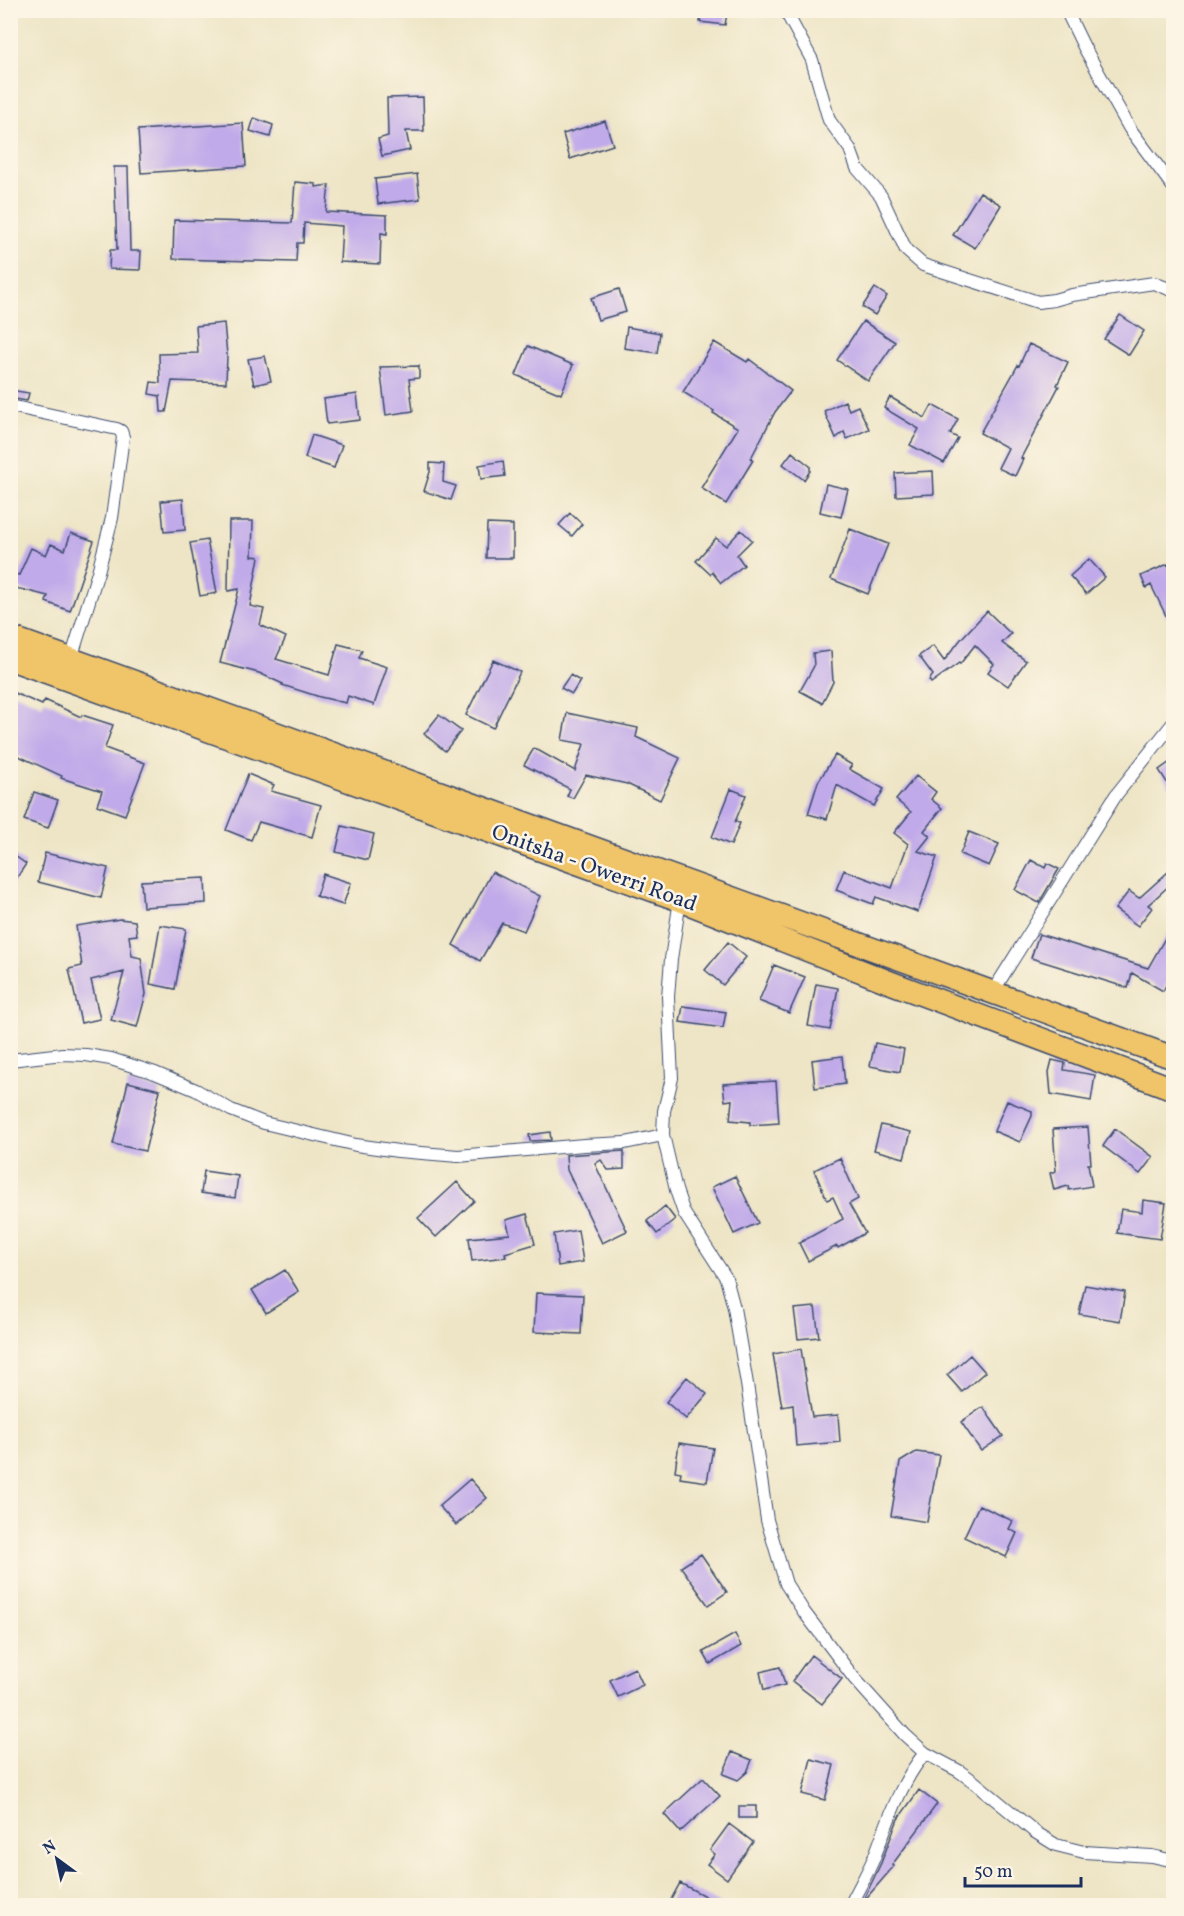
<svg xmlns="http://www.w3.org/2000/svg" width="1184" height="1916" viewBox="0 0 1184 1916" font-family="Vollkorn,serif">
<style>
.building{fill:#c1aae9}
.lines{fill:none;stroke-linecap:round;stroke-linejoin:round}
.street-casing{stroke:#3b4a6e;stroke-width:14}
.highway-casing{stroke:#3b4a6e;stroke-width:25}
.street{stroke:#fff;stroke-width:12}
.highway{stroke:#f0c469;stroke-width:22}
.labels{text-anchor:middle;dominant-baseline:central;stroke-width:5;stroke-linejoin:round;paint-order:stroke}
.street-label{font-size:22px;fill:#1b2f5e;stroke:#fcf5e5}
</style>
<rect width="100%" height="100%" fill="#fcf5e5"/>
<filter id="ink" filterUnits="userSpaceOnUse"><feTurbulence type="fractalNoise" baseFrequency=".0167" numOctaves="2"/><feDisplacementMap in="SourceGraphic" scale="12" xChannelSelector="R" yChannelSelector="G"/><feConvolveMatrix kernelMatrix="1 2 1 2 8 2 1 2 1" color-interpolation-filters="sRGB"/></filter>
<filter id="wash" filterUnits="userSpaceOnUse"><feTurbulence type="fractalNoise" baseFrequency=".008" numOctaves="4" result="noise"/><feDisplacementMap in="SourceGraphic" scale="24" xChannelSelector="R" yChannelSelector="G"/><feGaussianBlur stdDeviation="1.35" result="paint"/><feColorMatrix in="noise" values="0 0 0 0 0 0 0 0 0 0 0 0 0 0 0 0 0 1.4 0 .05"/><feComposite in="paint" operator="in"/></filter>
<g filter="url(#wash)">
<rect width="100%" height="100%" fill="#eee5c6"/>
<g id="blocks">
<!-- building -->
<path class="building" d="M702,10L727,13L725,25L700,22Z
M423,97L424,131H406L410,150L382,156L378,139L388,136L387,98Z
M254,118L273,125L270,137L250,131Z
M605,121L613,145L570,159L563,134Z
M243,123L246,166L141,173L138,130Z
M114,167H128L130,251H141L140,270L109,269L110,250H117Z
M417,174L420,199L378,204L375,179Z
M295,182L316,184V187L329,185L326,212L387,215V234L381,233L380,264L340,262L342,226L304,223L303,243H297L296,262L173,259L174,220L292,223Z
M980,192L1001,205L975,248L953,235Z
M875,288L887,296L875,315L862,307Z
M619,289L626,312L598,320L591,298Z
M1120,315L1144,331L1129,355L1104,339Z
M863,321L895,342L868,381L837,360Z
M224,323L227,355L226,383L172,381L166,412H161L160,396L149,394L151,382L160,383L159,354L198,353L196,326Z
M627,327L660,333L657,353L624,348Z
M714,342L747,362L749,359L791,391L775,412L751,458L753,460L726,504L701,488L738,428L713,413L714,411L683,392Z
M1029,344L1068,362L1057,385L1059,386L1021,458L1023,459L1015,476L998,468L1008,448L980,433L1018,365L1019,366Z
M528,346L573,365L561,394L516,375Z
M265,356L271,381L254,385L248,359Z
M419,366V378L409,379L413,411L386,415L380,367Z
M10,390L29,393L27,401L10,398Z
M357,394L360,420L327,424L324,399Z
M890,397L925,418L932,405L958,419L950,434L958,438L944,463L910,445L919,429L884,408Z
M845,401L849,410L858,406L869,429L847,439L844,432L836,438L824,411Z
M312,435L342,445L334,468L305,458Z
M792,452L810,466V471L804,480L783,464Z
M503,461L505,476L481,479L479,465Z
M430,463L444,464L443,482L456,486L451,500L424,491L430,472Z
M933,471L934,494L896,496L895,473Z
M826,484L848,489L841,517L820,512Z
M183,499L185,530L164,532L161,501Z
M570,513L582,524L572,536L559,525Z
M229,521H253L252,556L259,557L250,606L264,609L260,625L286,637L276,659L329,675L338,644L362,650L359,658L387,667L374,705L348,696L346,703L320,697L282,685L283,684L259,673L220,663L239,589L228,591Z
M487,524L513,525V558H486Z
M850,529L888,544L868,594L831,579Z
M741,530L752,540L737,555L744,565L721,583L712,572L710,574L696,561L716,538L726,546Z
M71,533L94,541L70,611L46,602L48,596L12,587L15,574L19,575L31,548L46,555L51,544L65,550Z
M207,540L217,593L200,596L190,543Z
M1089,559L1105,577L1086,594L1070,576Z
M1168,564L1173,575V630L1151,585L1146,588L1141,576Z
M987,611L1011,634L1002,643L1026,661L1008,686L988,672L994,664L975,645L960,664L959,663L931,683L929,680L933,675L919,656L933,646L944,661L961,639Z
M831,651L833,682L822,703L800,691L814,666L813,653Z
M493,660L520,672L493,728L466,715Z
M570,675L580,681L572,694L561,688Z
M10,691L42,705L45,700L81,717L82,715L113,725L105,748L145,763L125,815L97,805L102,791L61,778L62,776L10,752Z
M567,713L638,728L636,737L680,758L660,800L627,784L586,775L573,798L567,796L570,789L524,765L534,748L575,771L584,744L562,740Z
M439,715L461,731L445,751L424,734Z
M835,755L852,765L849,769L884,789L874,806L837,785L827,819L808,814L818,782Z
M1173,760V792L1159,770Z
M248,774L274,785L271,791L321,805L312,837L259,822L251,840L226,830Z
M916,776L936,792L931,799L942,808L924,831L930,836L918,851L937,857L918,912L876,897L873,904L836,890L844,870L892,888L908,844L894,833L911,812L896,800Z
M731,789L746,795L735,822L740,823L731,845L712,837Z
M34,792L58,800L48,828L24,820Z
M342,826L374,834L368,860L336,852Z
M969,832L999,844L989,866L960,854Z
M45,853L108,868L101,898L38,882Z
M15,856L26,864L10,888V864Z
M1031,860L1045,868L1047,863L1059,869L1039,903L1015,890Z
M492,872L540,896L524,931L502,923L480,961L453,945Z
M1168,872L1173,878V882L1148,905L1152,908L1138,926L1115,909L1129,891L1139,898Z
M323,874L351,883L343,905L316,896Z
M205,878L206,903L143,907L141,881Z
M120,919L135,921L137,935L129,936L132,956L141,958L146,994L137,1027L111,1020L124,972L91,980L100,1019L81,1023L69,969L82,966L76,926Z
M1173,924V972L1163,991L1132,973L1128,988L1031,958L1039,934L1148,968Z
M160,925L186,929L175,989L150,984Z
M728,942L746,957L723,985L705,970Z
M774,965L805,977L789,1013L759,1001Z
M816,984L838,988L830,1030L808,1026Z
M683,1006L726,1012L723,1028L680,1022Z
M875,1043L904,1049L900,1072L870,1066Z
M842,1056L845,1084L815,1088L812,1060Z
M1052,1060L1065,1063L1064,1070L1095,1075L1091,1101L1051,1094L1049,1072Z
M776,1081L779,1123L750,1125V1122L730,1120L732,1100L725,1101L723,1084Z
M128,1082L160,1090L145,1151L113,1144Z
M1007,1101L1032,1111V1116L1020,1142L994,1131Z
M881,1125L911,1132L904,1158L874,1150Z
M1088,1127L1091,1164H1088L1092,1186L1069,1190L1068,1186L1054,1190L1050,1173L1056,1171L1053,1129Z
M1115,1129L1153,1157L1140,1174L1103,1146Z
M550,1132L551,1140L530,1141L529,1135Z
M624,1151V1169L608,1170L601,1160L595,1164L627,1231L602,1243L567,1170L566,1155Z
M840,1158L858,1199L849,1204L865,1233L838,1248L837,1246L808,1261L799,1243L843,1219L833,1197L827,1200L814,1170Z
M204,1171L238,1176L235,1198L201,1193Z
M735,1176L758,1223L734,1234L712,1187Z
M457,1182L474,1201L436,1237L418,1218Z
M1143,1200L1166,1203L1160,1239L1117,1233L1121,1209L1142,1212Z
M665,1206L675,1219L657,1234L647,1221Z
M527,1214L535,1244L505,1253L506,1257L472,1261L469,1238L510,1234L506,1220Z
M578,1230L583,1262L558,1266L554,1234Z
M285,1270L299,1292L266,1313L252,1290Z
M1085,1285L1125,1292L1120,1321L1079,1314Z
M536,1293L583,1295L581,1334L534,1332Z
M815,1307L819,1337L798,1339L794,1309Z
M801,1349L812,1417L838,1415L840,1442L796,1446L793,1405L782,1407L773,1354Z
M970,1355L985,1372L962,1392L947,1375Z
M687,1377L707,1394L686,1419L666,1402Z
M983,1407L1003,1436L981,1451L961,1422Z
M679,1443L713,1448L707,1482L680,1478L681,1472L675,1471Z
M916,1452L939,1455L927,1522L891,1516L900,1462Z
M470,1479L487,1498L456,1525L439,1506Z
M979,1505L1013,1521L1009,1529L1017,1533L1006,1557L964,1537Z
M701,1554L727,1592L708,1605L681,1567Z
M735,1634L741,1646L710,1664L703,1652Z
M811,1655L842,1679L822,1704L792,1681Z
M780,1667L785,1685L764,1690L760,1672Z
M635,1668L643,1685L618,1697L610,1680Z
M732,1752L752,1760L747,1772L738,1780L723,1774Z
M811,1759L834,1765L825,1800L802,1794Z
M703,1778L720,1796L680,1832L664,1814Z
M919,1790L937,1804L892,1865L894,1866L862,1903L881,1863L898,1819Z
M739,1806H756V1818H739Z
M729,1824L753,1842L727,1879L707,1864L715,1854L710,1850Z
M680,1883L722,1905H668Z"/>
</g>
</g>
<g filter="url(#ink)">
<use href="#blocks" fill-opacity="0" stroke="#3b4a6e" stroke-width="1.5"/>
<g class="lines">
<!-- street casing -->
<g class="street-casing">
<path id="street" d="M785,10L812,60L829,120L850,149L857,168L881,196L906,250L923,265L1038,302L1054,300L1072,295L1154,283L1174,291
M1066,10L1084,47L1130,129L1174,188
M10,406L117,429L121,431L123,437L112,518L98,572L71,659
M680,900L671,959L668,997L672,1078L664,1111L663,1135L676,1190L684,1213L726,1278L734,1308L747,1384L767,1520L786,1584L804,1612L854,1678L905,1735L925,1753L959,1771L973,1781L1035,1832L1056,1845L1084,1852L1152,1856L1174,1861
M992,993L1116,795L1174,722
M10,1060L63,1054L86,1055L111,1059L155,1073L196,1090L231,1110L264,1123L356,1145L398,1151L458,1156L584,1145L625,1143L663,1135
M850,1906C857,1891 866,1876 873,1860C888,1823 899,1784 925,1753"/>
</g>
<!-- highway casing -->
<g class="highway-casing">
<path id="highway" d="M10,637L1174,1058
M10,659L680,900L889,982L1174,1089"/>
</g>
<!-- street -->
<use href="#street" class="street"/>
<!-- highway -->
<use href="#highway" class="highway"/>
</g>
</g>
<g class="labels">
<!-- street labels -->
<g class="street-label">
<text transform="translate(594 869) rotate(20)">Onitsha - Owerri Road</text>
</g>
</g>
<!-- margin -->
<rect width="1184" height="1916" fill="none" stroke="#fcf5e5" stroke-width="36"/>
<!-- north arrow -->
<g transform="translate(57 1859) rotate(327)" stroke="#fcf5e5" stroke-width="4.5" paint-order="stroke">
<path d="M0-4.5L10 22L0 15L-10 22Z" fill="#1b2f5e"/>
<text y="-9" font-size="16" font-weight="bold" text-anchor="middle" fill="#1b2f5e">N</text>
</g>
<!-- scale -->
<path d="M965 1877v9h116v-9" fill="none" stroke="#1b2f5e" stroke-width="3"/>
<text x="974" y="1877" font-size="18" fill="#1b2f5e" stroke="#fcf5e5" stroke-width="4.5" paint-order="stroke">50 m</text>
</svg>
